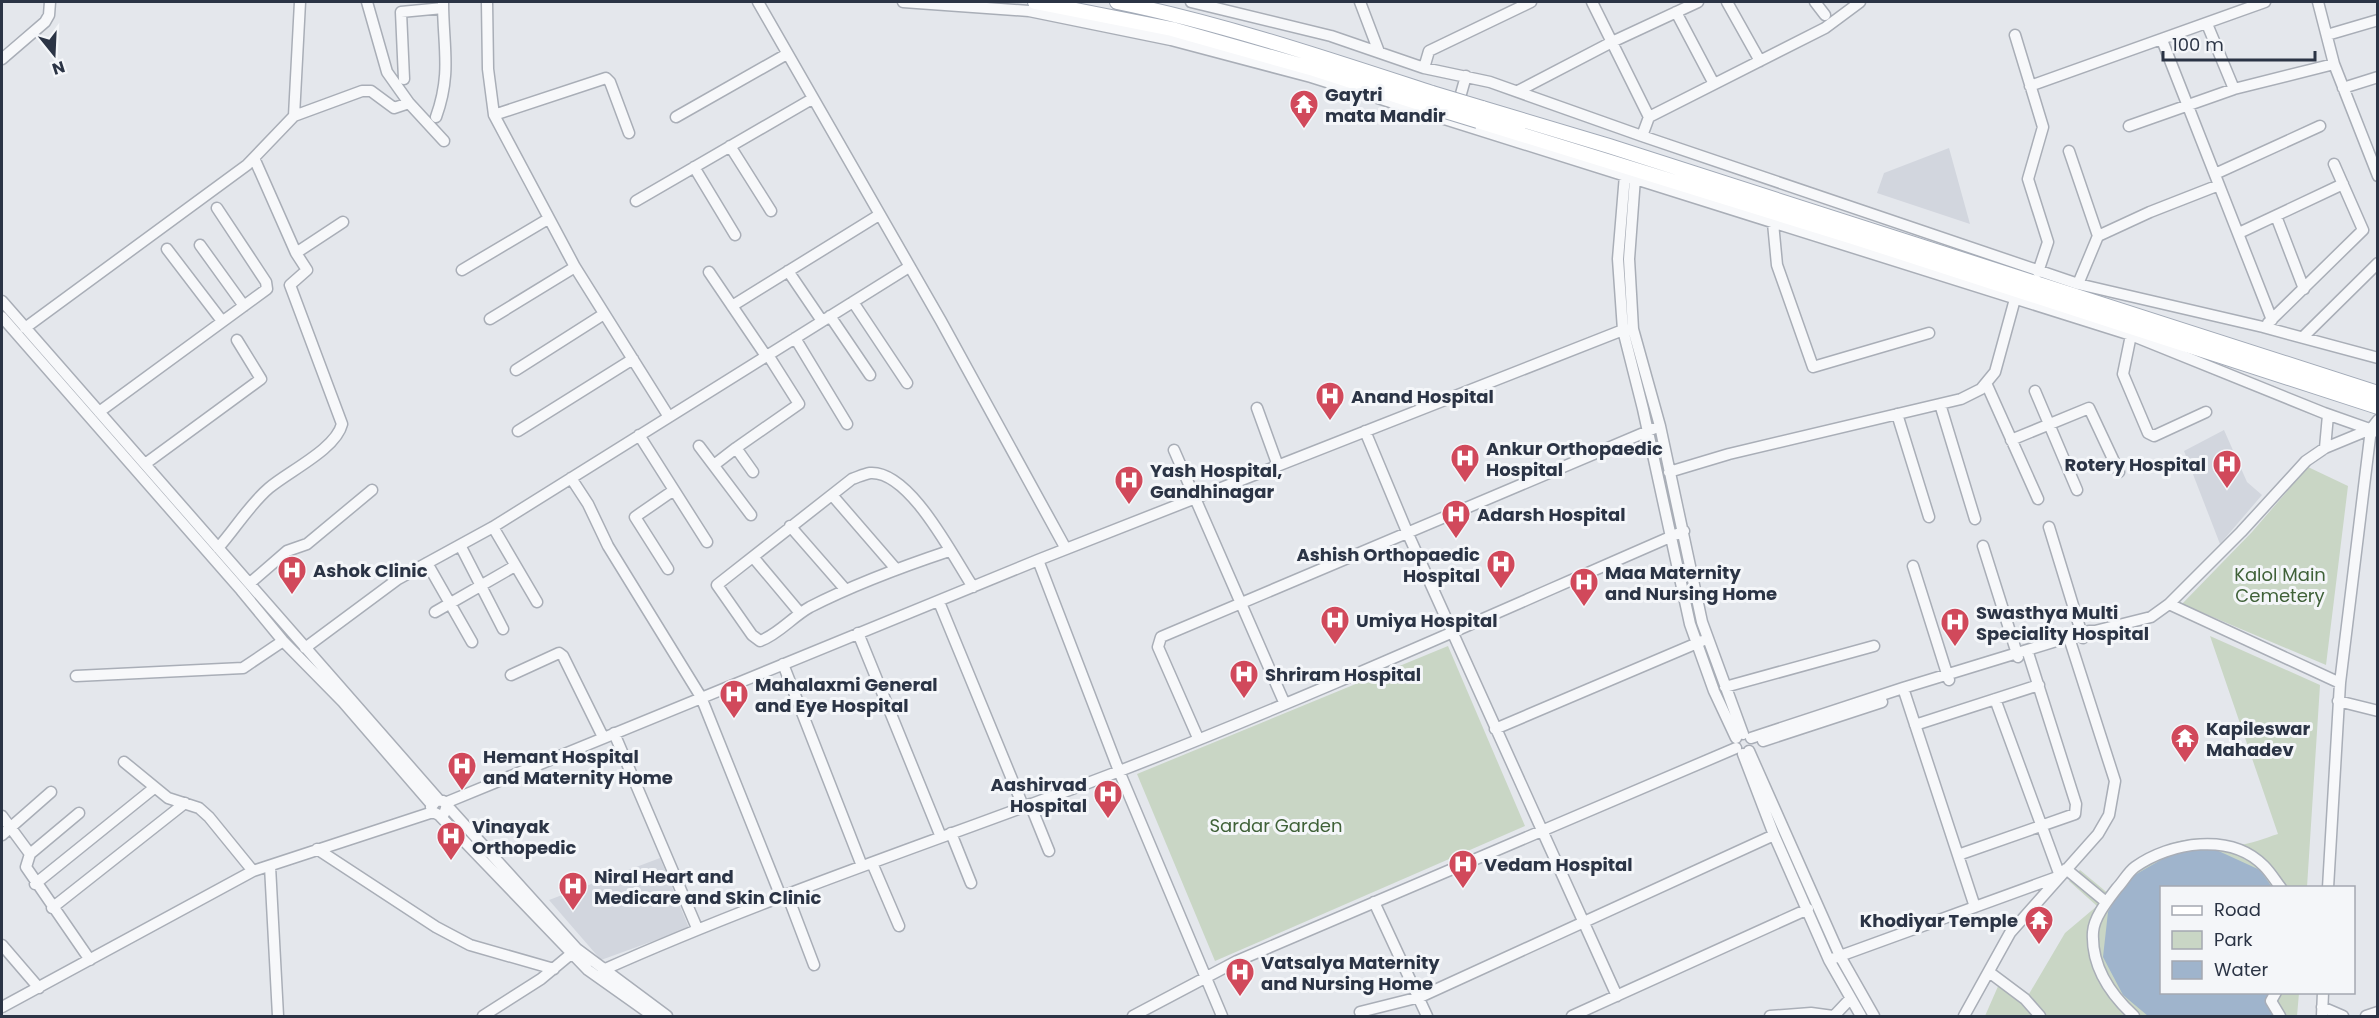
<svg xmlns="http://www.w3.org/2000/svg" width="2379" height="1018" viewBox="0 0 2379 1018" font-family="Poppins,sans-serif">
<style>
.built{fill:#d2d6de}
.green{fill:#c9d6c5}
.water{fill:#9fb4cc}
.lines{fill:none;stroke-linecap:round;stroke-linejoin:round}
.minor-casing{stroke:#a9aeb7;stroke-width:13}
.major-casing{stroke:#a3abb8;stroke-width:16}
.minor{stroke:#f7f8fa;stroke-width:10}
.major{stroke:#fff;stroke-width:14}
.major-bridge-casing{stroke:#a3abb8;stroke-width:16;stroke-linecap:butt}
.major-bridge{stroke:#fff;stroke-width:14}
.labels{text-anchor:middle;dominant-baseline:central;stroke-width:6;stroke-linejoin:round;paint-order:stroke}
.poi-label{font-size:18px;font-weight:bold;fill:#2b3445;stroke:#f4f6f9;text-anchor:start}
.park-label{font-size:18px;fill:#3f6138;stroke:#f4f6f9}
</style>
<rect width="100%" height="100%" fill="#e4e7ec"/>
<!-- built -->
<path class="built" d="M1949,148L1970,224L1877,193L1884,173Z
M2224,430L2247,482L2262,495L2220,544L2184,451Z
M660,858L689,928L601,960L549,900Z"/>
<!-- green -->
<path class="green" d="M2308,467L2348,486L2326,665L2182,604L2252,532Z
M2210,636L2320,685L2307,887L2162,888V992L2299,993L2297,1016H1985L2003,975L2029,994L2065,933L2097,906L2069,881L2080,870L2110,895C2137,858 2162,837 2210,838C2219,838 2228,846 2237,845C2249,845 2265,838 2278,834Z
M1448,646L1525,826L1215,961L1137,774Z"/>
<!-- water -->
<path class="water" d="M2212,848L2260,870L2272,887L2162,888V992L2269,993L2265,1001L2274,1016H2148L2123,995L2103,957L2108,912L2126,880L2171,854Z"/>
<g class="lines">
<!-- minor casing -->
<g class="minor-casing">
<path id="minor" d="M367,2L387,72L409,103
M487,2L488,69L494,115L575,267L669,417
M758,2L941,321L1066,549
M903,2L1029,11L1171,40L1311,77L2131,335L2324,413L2378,432
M1191,2L1331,36L1424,68L1490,82L1642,136L2078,284L2263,327L2378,358
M1360,2L1379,52
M1592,2L1649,117
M1727,2L1760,61
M1815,2L1825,15
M2318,2L2334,64L2378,176
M1676,12L1714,84
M2207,24L2234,89
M2015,35L2043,127L2028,179L2048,242L2038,272
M2327,35L2378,20
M2162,40L2272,320
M2,59L45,22L49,15L50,2
M1424,68L1429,51L1531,2
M404,79L401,12L443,8
M2030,86L2265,2
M2343,88L2378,77
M1518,91L1612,42L1698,2
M1457,108L1466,76
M494,115L606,78L610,82L629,133
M294,116L362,91H371L394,108L409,103L444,141
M436,117C452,73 443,46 443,2
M676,117L787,54
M2129,126L2234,89L2334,64
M1642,136L1649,117L1825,28L1860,2
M730,146L771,211
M2069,151L2098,236
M254,158L296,253
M694,167L735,235
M2215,174L2320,126
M1625,175L1618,259L1623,330L1643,409L1690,624L1714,691L1736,738
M1635,178L1629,259L1633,329L1660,426L1702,622L1743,734
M636,201L812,99
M2276,216L2304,289
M1773,223L1777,265L1813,367L1929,333
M2239,233L2343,184
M200,245L244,306
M167,249L222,321
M462,270L548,219
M788,271L822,321
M709,272L766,356
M2078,284L2098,236L2150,212L2219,185
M2,301L439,800
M853,302L907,383
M732,306L879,215
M830,316L870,375
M2,317L241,590L283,641L343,702L432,805
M490,319L575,267
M2268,323L2363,230L2334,164
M25,328L247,165L294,116L300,2
M2131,335L2123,374L2148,433L2154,436L2206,412
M2303,337L2378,263
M795,338L847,424
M516,370L604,314
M1986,383L2038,499
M2035,391L2077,490
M1940,404L1975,519
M1257,408L1278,466
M99,412L267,289L266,282L217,208
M1897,414L1929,517
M518,431L633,359
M1365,431L1408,534L1617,996
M639,435L707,542
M2011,440L2089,408L2119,472
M699,446L751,515
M2325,448L2328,415
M1174,450L1284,702
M145,464L261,379L237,340
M714,465L736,448
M753,472L736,448L799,404L768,355
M1669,472L1729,454L1961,399L1981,389L1995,372L2015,299
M571,478L588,504L608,546L701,697L781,897
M832,495L896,569
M790,526L845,589
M493,527L537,602
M2049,527L2083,638
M460,545L503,629
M1983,546L2018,657
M218,548C235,529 250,504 269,488C289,471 336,449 342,424L290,285L307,270L296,253L343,222
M949,551C901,567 855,584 810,607C792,617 779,634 760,641L752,635L717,585L852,479C858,477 864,474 870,473C910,470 953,557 973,587
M753,557L800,613
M1038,560L1119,771L1222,1016
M427,563L472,642
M1913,566L1949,680
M668,569L635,517L674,490
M250,583L287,551L307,544L372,490
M939,602L1023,806
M2169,604L2340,683
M435,612L515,566
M858,633L941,837
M305,648L398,579L493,527L909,267
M783,664L862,866
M511,675L559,653L563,656L603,737
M76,676L243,668L283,641
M1725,687L1874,646
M1905,694L1975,907
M2338,701L2378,711
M1915,725L2039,685
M1495,729L1702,641
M614,733L697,928
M1198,738L1158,647L1161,637L1660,426
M1751,738L1903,688L2089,631H2095L2151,617L2169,604L2241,532L2306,461L2325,448L2371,429
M1763,741L1882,702
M1749,751L1840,956L1874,1016
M1743,754L1774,835L1829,960L1861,1016
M124,762L168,798L199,808L209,817L253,871
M445,803L1038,560L1623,330L1633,329
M1030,804L1049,851
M446,808L444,814L439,815L433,812L431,807L437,800L443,801L577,949L667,1016
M79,813L30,854L26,867L90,960
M439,815L588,970L653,1016
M2,816L30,854
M951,833L971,883
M2,835L51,792
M317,849L436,927L470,945L554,969
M1958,855L2075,814L2076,804L2029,656
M872,863L899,926
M270,866L278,1016
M2066,869L2106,902
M35,884L154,788
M2328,888L2340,683L2371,429L2378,420
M787,894L814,965
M1374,902L1427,1016
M52,908L185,803
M2,945L39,988
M1829,960L2060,876L1995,699
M603,970C771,895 945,838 1117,772C1308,698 1495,613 1684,531
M1989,972L2025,999L2040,1016
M2276,992L2271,1001L2280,1016
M2,1007L253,871L433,812
M2322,1007L2343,1016
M1360,1012L1420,997L1774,835
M483,1016L541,979L577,949
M1133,1016L1237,961L1736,748
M1572,1016L1808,909
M1770,1016L1811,1013L1833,1016
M1834,1016L1850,999
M1964,1016L2010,933L2098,834L2109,815L2115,781L2071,644
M2134,1016C2110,994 2091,967 2093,932C2094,917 2108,900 2117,888C2123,882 2128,872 2135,867C2170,842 2231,832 2264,866C2270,872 2275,880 2281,888
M2322,1016L2323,992
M2366,1016L2378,1012"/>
</g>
<!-- major casing -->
<g class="major-casing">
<path id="major" d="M1035,2L1172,29L1314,69L1429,106
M1117,2C1224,24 1328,59 1432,93
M1482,108L1609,146L2378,393
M1478,121L1853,237L2378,407"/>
</g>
<!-- minor -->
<use href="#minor" class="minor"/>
<!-- major -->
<use href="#major" class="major"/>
<!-- major-bridge casing -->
<g class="major-bridge-casing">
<path id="major-bridge" d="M1432,93L1482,108
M1429,106L1478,121"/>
</g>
<!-- major-bridge -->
<use href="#major-bridge" class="major-bridge"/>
</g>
<!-- icons -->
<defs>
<g id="temple-pin" transform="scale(1.5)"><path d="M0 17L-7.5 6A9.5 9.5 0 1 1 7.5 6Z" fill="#d1495b" stroke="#f4f6f9"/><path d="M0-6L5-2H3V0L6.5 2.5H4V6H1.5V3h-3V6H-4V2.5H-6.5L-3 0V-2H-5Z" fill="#fff"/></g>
<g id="hospital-pin" transform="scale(1.5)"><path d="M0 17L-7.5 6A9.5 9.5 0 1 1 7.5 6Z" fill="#d1495b" stroke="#f4f6f9"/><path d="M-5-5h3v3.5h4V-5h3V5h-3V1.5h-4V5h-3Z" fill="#fff"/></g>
</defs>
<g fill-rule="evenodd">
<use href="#temple-pin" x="1304" y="104"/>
<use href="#hospital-pin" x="1330" y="396"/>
<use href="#hospital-pin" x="1465" y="458"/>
<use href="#hospital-pin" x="2227" y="464"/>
<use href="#hospital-pin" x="1129" y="480"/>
<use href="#hospital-pin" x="1456" y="514"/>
<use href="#hospital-pin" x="1501" y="564"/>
<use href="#hospital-pin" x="292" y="570"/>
<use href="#hospital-pin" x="1584" y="582"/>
<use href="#hospital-pin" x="1335" y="620"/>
<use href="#hospital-pin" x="1955" y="622"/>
<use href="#hospital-pin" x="1244" y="674"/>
<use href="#hospital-pin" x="734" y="694"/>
<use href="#temple-pin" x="2185" y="738"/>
<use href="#hospital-pin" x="462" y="766"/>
<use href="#hospital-pin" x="1108" y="794"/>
<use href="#hospital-pin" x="451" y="836"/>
<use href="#hospital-pin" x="1463" y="864"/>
<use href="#hospital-pin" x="573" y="886"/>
<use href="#temple-pin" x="2039" y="920"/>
<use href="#hospital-pin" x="1240" y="972"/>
</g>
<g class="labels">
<!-- poi labels -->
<g class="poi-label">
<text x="1325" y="94">Gaytri<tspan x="1325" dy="21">mata Mandir</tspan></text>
<text x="1351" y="396">Anand Hospital</text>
<text x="1486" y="448">Ankur Orthopaedic<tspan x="1486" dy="21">Hospital</tspan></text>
<text x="2206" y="464" text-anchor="end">Rotery Hospital</text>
<text x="1150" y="470">Yash Hospital,<tspan x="1150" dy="21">Gandhinagar</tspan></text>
<text x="1477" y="514">Adarsh Hospital</text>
<text x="1480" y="554" text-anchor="end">Ashish Orthopaedic<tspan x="1480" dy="21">Hospital</tspan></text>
<text x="313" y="570">Ashok Clinic</text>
<text x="1605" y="572">Maa Maternity<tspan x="1605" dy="21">and Nursing Home</tspan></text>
<text x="1976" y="612">Swasthya Multi<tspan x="1976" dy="21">Speciality Hospital</tspan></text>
<text x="1356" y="620">Umiya Hospital</text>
<text x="1265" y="674">Shriram Hospital</text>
<text x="755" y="684">Mahalaxmi General<tspan x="755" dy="21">and Eye Hospital</tspan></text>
<text x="2206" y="728">Kapileswar<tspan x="2206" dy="21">Mahadev</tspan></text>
<text x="483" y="756">Hemant Hospital<tspan x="483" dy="21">and Maternity Home</tspan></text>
<text x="1087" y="784" text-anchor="end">Aashirvad<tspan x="1087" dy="21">Hospital</tspan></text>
<text x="472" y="826">Vinayak<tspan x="472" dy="21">Orthopedic</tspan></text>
<text x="1484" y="864">Vedam Hospital</text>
<text x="594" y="876">Niral Heart and<tspan x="594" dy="21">Medicare and Skin Clinic</tspan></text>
<text x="2018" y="920" text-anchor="end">Khodiyar Temple</text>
<text x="1261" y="962">Vatsalya Maternity<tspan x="1261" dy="21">and Nursing Home</tspan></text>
</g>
<!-- park labels -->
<g class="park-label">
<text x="2280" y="574">Kalol Main<tspan x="2280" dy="21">Cemetery</tspan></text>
<text x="1276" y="825">Sardar Garden</text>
</g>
</g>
<!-- border -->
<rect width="2379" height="1018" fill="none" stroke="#2b3445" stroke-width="6"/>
<!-- legend -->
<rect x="2160" y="886" width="195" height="108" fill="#f4f6f9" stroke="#a4a8b1" stroke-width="1.5"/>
<rect x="2172" y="906" width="30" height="9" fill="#ffffff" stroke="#a4a8b1" stroke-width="1.5"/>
<text x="2214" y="916" font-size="18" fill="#2b3445">Road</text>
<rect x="2172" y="931" width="30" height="18" fill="#c9d6c5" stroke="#a4a8b1" stroke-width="1.5"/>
<text x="2214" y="946" font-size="18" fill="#2b3445">Park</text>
<rect x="2172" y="961" width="30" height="18" fill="#9fb4cc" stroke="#a4a8b1" stroke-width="1.5"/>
<text x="2214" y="976" font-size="18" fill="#2b3445">Water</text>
<!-- north arrow -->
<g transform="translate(54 54) rotate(162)" stroke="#f4f6f9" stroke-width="4.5" paint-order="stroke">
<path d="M0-4.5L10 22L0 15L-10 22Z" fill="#2b3445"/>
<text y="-9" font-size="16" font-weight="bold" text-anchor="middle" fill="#2b3445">N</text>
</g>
<!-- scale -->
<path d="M2163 51v9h152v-9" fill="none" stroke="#2b3445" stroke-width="3"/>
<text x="2172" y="51" font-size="18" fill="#2b3445" stroke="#f4f6f9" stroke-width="4.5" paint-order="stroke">100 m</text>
</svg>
